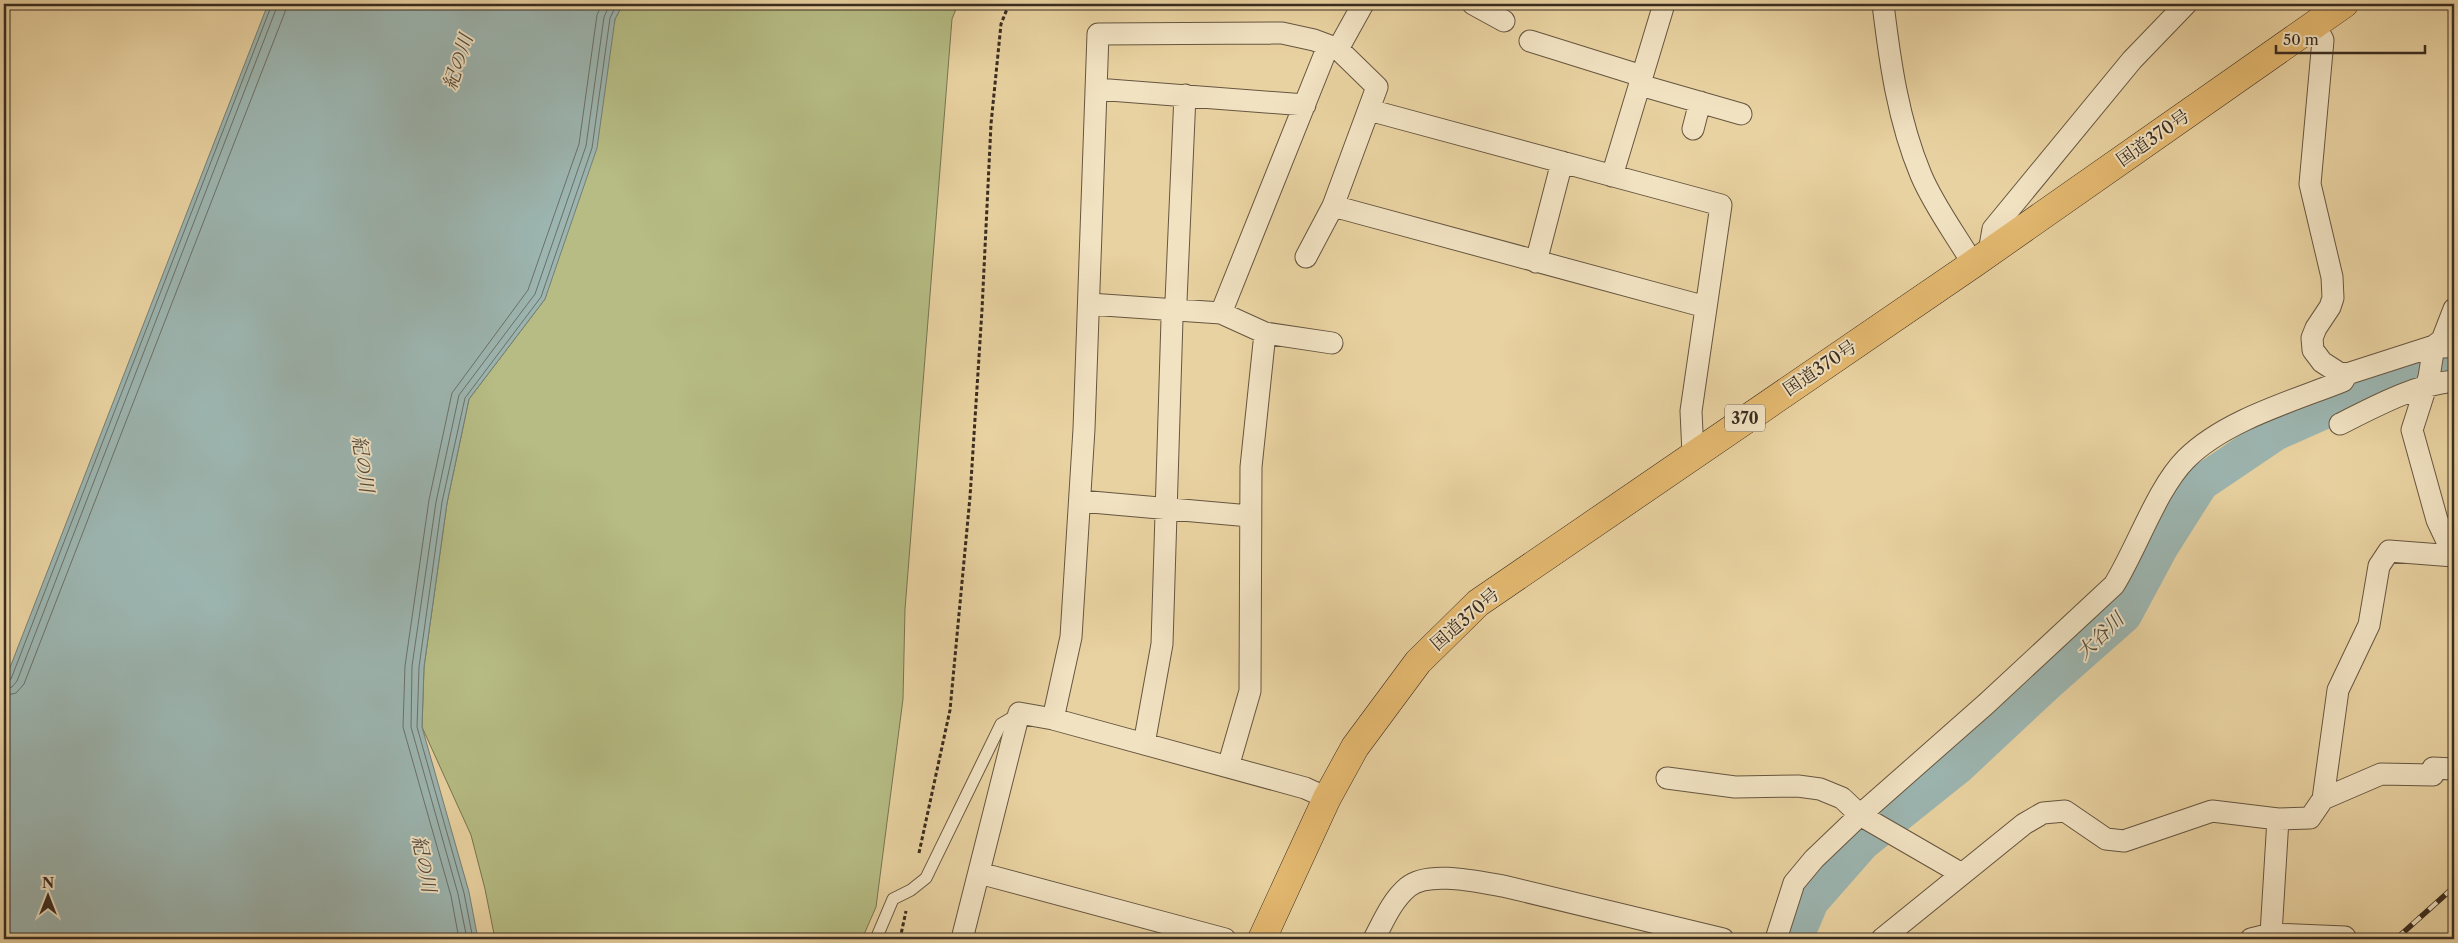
<svg xmlns="http://www.w3.org/2000/svg" width="2458" height="943" viewBox="0 0 2458 943" font-family="'Libre Caslon Text','Noto Serif JP',serif">
<style>
.green{fill:#b6bc84;stroke:#787452}
.water{fill:#9cb5b0;stroke:#757e76}
.lines{fill:none;stroke-linecap:round;stroke-linejoin:round}
.shore{stroke:#6b7068;stroke-width:1}
.river{stroke:#9cb5b0;stroke-width:36}
.service-casing{stroke:#665640;stroke-width:13}
.minor-casing{stroke:#665640;stroke-width:23}
.trunk-casing{stroke:#3a2c20;stroke-width:29}
.path{stroke:#3a2c20;stroke-width:3;stroke-dasharray:4 2.5;stroke-linecap:butt}
.service{stroke:#f1e2c2;stroke-width:11}
.minor{stroke:#f1e2c2;stroke-width:21}
.trunk{stroke:#e4b970;stroke-width:28}
.rail-casing{stroke:#3a2c20;stroke-width:5.5}
.rail{stroke:#f1e2c2;stroke-width:4;stroke-dasharray:11;stroke-linecap:butt}
.labels{text-anchor:middle;dominant-baseline:central;stroke-width:4;stroke-linejoin:round;paint-order:stroke}
.shield{fill:#f1e2c2;stroke:#716351;stroke-width:1}
.shield-label{font-size:16px;font-weight:bold;fill:#3a2c20}
.street-label{font-size:18px;fill:#3a2c20;stroke:#f1e2c2}
.water-label{font-size:19px;font-style:italic;fill:#4e473d;stroke:#f1e2c2}
</style>
<rect width="100%" height="100%" fill="#e9d2a1"/>
<filter id="stains"><feTurbulence type="fractalNoise" baseFrequency=".004" numOctaves="4"/><feColorMatrix values="0 0 0 0 .2 0 0 0 0 .09 0 0 0 0 .02 0 0 0 .5 -.17"/></filter>
<radialGradient id="worn" r=".72"><stop offset=".6" stop-color="#630" stop-opacity="0"/><stop offset="1" stop-color="#630" stop-opacity=".3"/></radialGradient>
<!-- green -->
<path class="green" d="M623,4H958L952,19L905,609L903,699L876,907L862,939H495L485,889L471,835L422,727L424,667L447,503L469,399L545,299L615,19Z"/>
<!-- water -->
<path class="water" d="M268,4H623L615,19L597,148L545,299L469,399L447,503L424,667L422,727L469,892L478,939H4V683Z"/>
<g class="lines">
<!-- shore -->
<path class="shore" d="M4,683L11,679L272,4
M4,689L12,687L17,681L278,4
M4,696L16,693L24,684L285,12L286,4
M459,939L451,896L403,727L405,666L429,500L452,393L528,290L579,144L597,15L602,4
M467,939L458,894L411,727L412,666L436,502L459,395L535,294L586,146L604,17L610,4
M473,939L464,893L417,727L419,667L442,502L465,398L541,297L592,148L610,18L617,4"/>
<!-- river -->
<path class="river" d="M1795,939L1811,901L1862,843L1957,767L2047,683L2124,615L2161,546L2201,483L2275,433L2347,401L2454,368"/>
<!-- service casing -->
<g class="service-casing">
<path id="service" d="M876,939L893,899L911,890L926,878L1001,724L1018,714"/>
</g>
<!-- minor casing -->
<g class="minor-casing">
<path id="minor" d="M1473,4L1504,21
M1883,4C1890,62 1898,120 1921,175C1934,206 1956,235 1973,264
M2315,25L2323,40L2310,184L2332,277L2333,298L2330,307L2316,328L2312,338L2313,350L2322,362L2339,373L2347,374L2434,346L2442,340L2454,309
M1530,41L1642,76
M1338,49L1363,4
M1640,85L1741,114
M1096,89L1305,105
M1369,110L1721,205L1691,411L1693,454
M1693,129L1700,102
M1612,176L1664,4
M1333,206L1706,307
M1989,252L1993,229L2132,60L2186,4
M1536,262L1562,162
M1089,304L1221,313L1265,333L1332,343
M1221,313L1328,46
M2446,347L2434,346L2429,377L2412,430L2437,520L2454,556
M2340,424C2376,406 2414,385 2454,381
M1080,501L1250,516
M1053,719L1071,637L1084,429L1098,34L1282,33L1314,40L1338,49L1377,87L1333,206L1306,257
M1144,744L1162,644L1172,319L1176,301L1185,95
M1228,767L1250,691L1251,467L1265,333
M1667,778L1735,787L1798,786L1820,789L1842,798L1860,815L1962,874
M2323,799L2381,774L2433,775V768L2454,769
M979,873L1225,939
M2271,934L2278,819
M962,939L1019,713L1053,719L1305,788L1327,798
M1374,939C1383,922 1392,900 1408,887C1428,870 1479,882 1503,886L1723,939
M1776,939L1794,883L1814,859L1860,815L1986,704L2114,585C2137,548 2157,488 2186,459C2225,420 2293,401 2343,381L2347,374
M1882,939L2024,824L2043,813L2065,811L2106,839L2124,841L2212,811L2278,819L2310,818L2323,799L2338,690L2369,625L2379,566L2389,551L2454,556
M2251,939L2271,934L2345,937"/>
</g>
<!-- trunk casing -->
<g class="trunk-casing">
<path id="trunk" d="M1262,939L1327,798L1355,747L1418,662L1478,603L1973,264L2344,4"/>
</g>
<!-- path -->
<path class="path" d="M919,853L950,710L970,497L982,310L991,124L1001,24L1009,4
M900,939L906,911"/>
<!-- service -->
<use href="#service" class="service"/>
<!-- minor -->
<use href="#minor" class="minor"/>
<!-- trunk -->
<use href="#trunk" class="trunk"/>
<!-- rail casing -->
<g class="rail-casing">
<path id="rail" d="M2396,939L2454,887"/>
</g>
<!-- rail -->
<use href="#rail" class="rail"/>
</g>
<g class="labels">
<!-- shield labels -->
<rect class="shield" x="1725" y="404.5" width="40" height="27" rx="4"/>
<g class="shield-label">
<text x="1745" y="418">370</text>
</g>
<!-- street labels -->
<g class="street-label">
<text transform="translate(2153 138) rotate(-35)">国道370号</text>
<text transform="translate(1820 368) rotate(-34)">国道370号</text>
<text transform="translate(1465 619) rotate(-41)">国道370号</text>
</g>
<!-- water labels -->
<g class="water-label">
<text transform="translate(458 62) rotate(-72)">紀の川</text>
<text transform="translate(363 464) rotate(82)">紀の川</text>
<text transform="translate(2100 636) rotate(-44)">大谷川</text>
<text transform="translate(424 864) rotate(79)">紀の川</text>
</g>
</g>
<!-- margin -->
<rect width="2458" height="943" fill="none" stroke="#e9d2a1" stroke-width="20"/>
<rect x="5" y="5" width="2448" height="933" fill="none" stroke="#3a2c20" stroke-width="2.5"/>
<rect x="10" y="10" width="2438" height="923" fill="none" stroke="#3a2c20"/>
<!-- north arrow -->
<g transform="translate(48 896)" stroke="#f1e2c2" stroke-width="4" paint-order="stroke">
<path d="M0-4L9 19L0 12L-9 19Z" fill="#3a2c20"/>
<text y="-8" font-size="14" font-weight="bold" text-anchor="middle" fill="#3a2c20">N</text>
</g>
<!-- scale -->
<path d="M2276 45v8h149v-8" fill="none" stroke="#3a2c20" stroke-width="2.5"/>
<text x="2283" y="45" font-size="15" fill="#3a2c20" stroke="#f1e2c2" stroke-width="4" paint-order="stroke">50 m</text>
<rect width="100%" height="100%" filter="url(#stains)"/>
<rect width="100%" height="100%" fill="url(#worn)"/>
</svg>
